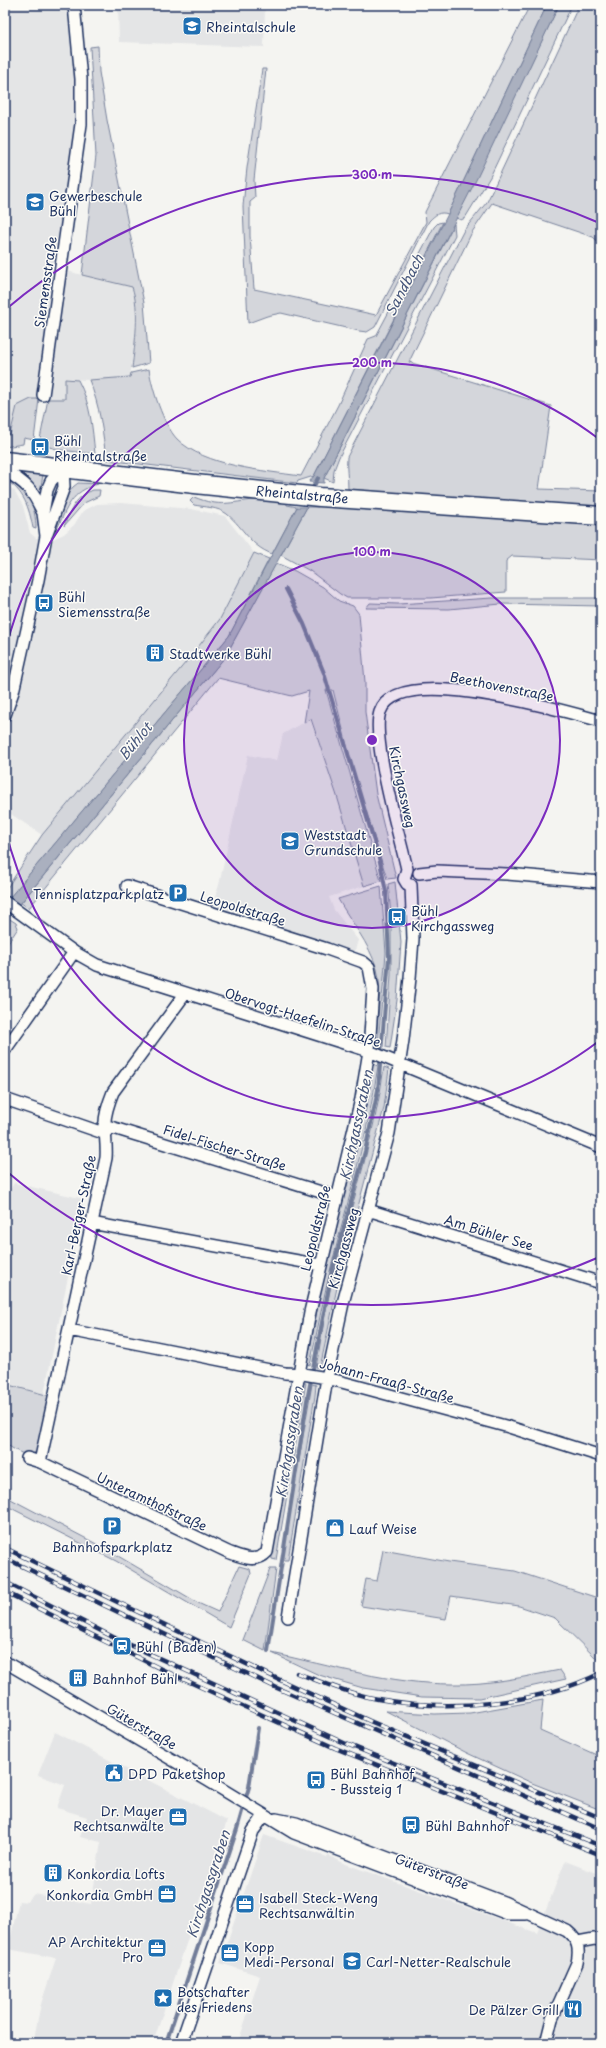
<svg xmlns="http://www.w3.org/2000/svg" width="606" height="2048" viewBox="0 0 606 2048" font-family="'Playpen Sans',sans-serif">
<style>
.built{fill:#e4e5e6}
.green{fill:#d4d6db;stroke:#78829c}
.water{fill:#aab0bf;stroke:#717c98}
.lines{fill:none;stroke-linecap:round;stroke-linejoin:round}
.stream{stroke:#717c98;stroke-width:4}
.minor-casing{stroke:#1b2f5e;stroke-width:14}
.primary-casing{stroke:#1b2f5e;stroke-width:21}
.minor{stroke:#fdfcf7;stroke-width:11}
.primary{stroke:#fdfcf7;stroke-width:18}
.rail-casing{stroke:#1b2f5e;stroke-width:4.5}
.rail{stroke:#fdfcf7;stroke-width:3;stroke-dasharray:9;stroke-linecap:butt}
.ring{fill:none;stroke:#7b2cbf;stroke-width:2}
.labels{text-anchor:middle;dominant-baseline:central;stroke-width:3;stroke-linejoin:round;paint-order:stroke}
.poi-label{font-size:13px;fill:#1b2f5e;stroke:#fdfcf7;text-anchor:start}
.street-label{font-size:13px;fill:#1b2f5e;stroke:#fdfcf7}
.water-label{font-size:14px;font-style:italic;fill:#46567b;stroke:#fdfcf7}
.centre{fill:#7b2cbf;stroke:#fdfcf7;stroke-width:2}
.ring-label{font-size:12px;text-anchor:middle;font-weight:bold;fill:#7b2cbf;stroke:#fdfcf7;stroke-width:3;stroke-linejoin:round;paint-order:stroke}
</style>
<rect width="100%" height="100%" fill="#f4f4f1"/>
<filter id="ink" filterUnits="userSpaceOnUse"><feTurbulence type="fractalNoise" baseFrequency=".025" numOctaves="2"/><feDisplacementMap in="SourceGraphic" scale="8" xChannelSelector="R" yChannelSelector="G"/><feConvolveMatrix kernelMatrix="1 2 1 2 8 2 1 2 1" color-interpolation-filters="sRGB"/></filter>
<g filter="url(#ink)">
<!-- built -->
<path class="built" d="M5,5H68L73,43L75,106L74,136L54,268L132,287L135,295V341L130,377L89,380L65,379V399H31L10,436L5,435Z
M118,5H265L264,47L119,42Z
M5,485L14,490L23,506L30,533L36,538L53,539L64,534L74,525L83,511L97,504L121,503L191,509L225,516L254,553L220,619L191,656L42,835L5,810Z
M310,719L337,796L364,886L329,897L334,910L358,940L354,954L211,909L219,885L248,755L277,761L283,734Z
M14,1183L84,1199L44,1394L5,1384V1199Z
M55,1732L227,1821L153,2043H33L41,2004L56,1958L8,1949L19,1901L27,1902L34,1894L91,1904L101,1842L80,1837L87,1817L57,1808L65,1785L38,1775Z
M264,1835L327,1857L328,1855L343,1863L537,1933L565,1861L601,1875V2043H238L260,1976L220,1963Z"/>
<!-- green -->
<path class="green" d="M530,5H547L448,214C439,211 435,215 429,221L375,327L367,332L359,331L281,313L267,316L248,323L243,206L247,168L262,69H266L254,180L255,198L250,202V236L254,289L376,315L426,222L425,212Z
M559,5H572L490,177L465,218L461,220L456,218Z
M579,5H601V244L593,237L492,203L472,232L409,362L551,406L539,489L601,491V508L453,498L348,489C348,477 346,468 347,457L464,230L487,202Z
M98,46L99,72L107,120L144,303L149,363L132,368C135,344 140,309 132,287L82,275L96,156L90,47Z
M443,222L314,476L298,481L297,483L106,460C103,432 100,406 89,380L130,377L131,373L149,369C152,389 163,424 177,439C204,466 265,471 301,476L338,405L368,339L376,336L434,227L438,223Z
M454,224L455,235L339,457L334,470L333,482L324,478Z
M65,379L78,380C91,405 92,426 95,454L60,450L39,444L48,399H65Z
M31,399H39L34,440L24,438L23,444L5,447V435H10L17,406Z
M17,471L43,475L40,492L27,477Z
M5,475C27,484 36,507 36,529L33,528C29,508 24,490 5,480Z
M78,483L98,484C71,491 67,508 56,531C61,515 63,492 78,483Z
M93,490H100L99,496L84,503L64,526C71,509 76,496 93,490Z
M194,497C221,508 229,502 255,500C266,499 277,501 287,502V505L297,507L272,554C249,545 245,529 227,514C218,507 204,507 194,505L190,501Z
M319,503L601,524V560L512,556L506,561V592L431,598H347L340,594L310,571L281,555L307,507H318Z
M254,553L269,559L229,636L11,896L5,891L42,835L191,656L220,619Z
M276,563L295,571L323,587L339,601L353,606L359,614L365,682V712L376,794L396,878L387,879L353,769L333,690H326L381,881L364,886L337,796L311,719L304,723L309,691L292,696L218,678L29,908L21,903L225,657Z
M492,598H601V606L501,604L449,609L366,608L370,603L398,604Z
M395,882L401,942L397,1000L390,1048L386,1047L391,975V915L388,884Z
M381,886L386,953L378,1044L375,1043C377,1022 383,989 377,969C369,943 351,922 338,899Z
M8,918L16,923L18,928L5,948V922Z
M373,1064L378,1066C368,1134 348,1200 331,1267C323,1299 317,1332 310,1365L307,1364L325,1266L356,1152Z
M384,1067L389,1069L384,1108L338,1283L320,1368L316,1367C322,1334 327,1299 336,1265C353,1199 375,1135 384,1067Z
M302,1383H306L276,1560L272,1559L271,1549Z
M5,1384L50,1396L38,1450C28,1461 15,1449 5,1444Z
M312,1384L316,1385L315,1396L288,1560H282Z
M5,1496L106,1549L200,1604L218,1612L239,1566L250,1569L251,1574L229,1627L116,1561L5,1505Z
M383,1550L449,1562L515,1571L601,1599V1663L555,1618L519,1606L451,1596L446,1619L361,1606L366,1579L377,1581Z
M270,1569H276L265,1651L243,1640Z
M272,1653C331,1666 391,1684 452,1684C488,1685 524,1677 560,1670L566,1679L479,1698L422,1697L363,1688L319,1675Z
M543,1700L540,1730L601,1757V1810L532,1783L467,1753L386,1711L435,1714L470,1713Z"/>
<!-- water -->
<path class="water" d="M547,5H559L477,178L324,478V483L309,482L314,476L448,214Z
M297,507H307L225,657L5,922V903L229,636Z"/>
<g class="lines">
<!-- stream -->
<path class="stream" d="M311,492L318,478
M268,1651L307,1400L332,1271L365,1151L378,1090L389,957L386,892L380,862L324,673L304,624L286,589
M166,2043L237,1829L249,1787L258,1728"/>
<!-- minor casing -->
<g class="minor-casing">
<path id="minor" d="M43,395L81,124V79L74,5
M5,471C27,483 33,491 43,513
M47,534L64,487L63,468
M5,715L13,692L38,580L46,536L43,513L47,490L51,481L63,468
M419,873L437,871L507,874L601,882
M411,885L407,884L404,879L407,869C400,838 371,738 380,712C397,661 563,711 601,721
M5,902L74,952L97,965L369,1051L601,1147
M5,1050L74,952
M5,1099L106,1134
M104,1125L337,1197
M368,1210L601,1283
M91,1223L320,1265
M69,1330L285,1373L303,1374L327,1378L509,1427L601,1456
M27,1458L40,1462L228,1552C242,1557 256,1564 267,1552L310,1312L361,1099L369,1051L373,989L369,967L363,962L327,949L127,886
M40,1462L106,1158C107,1147 105,1137 105,1126C104,1115 109,1102 113,1092L185,994
M288,1617L327,1378L343,1303L389,1133L403,1040L410,978L413,939L411,885
M5,1662L207,1780L294,1833L508,1914H526
M276,1819L296,1823L506,1903L567,1931C578,1940 580,1948 577,1963L552,2019L546,2043
M578,1942L594,1939L601,1940
M181,2043L253,1831L264,1816"/>
</g>
<!-- primary casing -->
<g class="primary-casing">
<path id="primary" d="M5,461L195,484L320,497L601,516"/>
</g>
<!-- minor -->
<use href="#minor" class="minor"/>
<!-- primary -->
<use href="#primary" class="primary"/>
<!-- rail casing -->
<g class="rail-casing">
<path id="rail" d="M5,1548L280,1680L372,1722L601,1818
M5,1558L277,1688L601,1829
M5,1582L113,1637L344,1743L601,1846
M5,1592L161,1669L335,1748L601,1855
M297,1673C324,1683 350,1694 378,1699C448,1712 537,1705 601,1673"/>
</g>
<!-- rail -->
<use href="#rail" class="rail"/>
</g>
</g>
<!-- distance rings -->
<circle cx="372" cy="740" r="188" fill="#7b2cbf" fill-opacity=".12"/>
<g class="ring">
<circle cx="372" cy="740" r="188"/>
<path d="M599 1041A377 377 0 0 1 5 828M5 652A377 377 0 0 1 599 439"/>
<path d="M597 1258A565 565 0 0 1 5 1170M5 310A565 565 0 0 1 597 222"/>
</g>
<!-- icons -->
<defs>
<g id="school-square" transform="scale(1)"><rect x="-9" y="-9" width="18" height="18" rx="4" fill="#1f6fb2" stroke="#fdfcf7"/><path d="M0-5L7-2L0 1L-7-2ZM-4 1L0 2.5L4 1V4Q0 6-4 4Z" fill="#fff"/></g>
<g id="bus-square" transform="scale(1)"><rect x="-9" y="-9" width="18" height="18" rx="4" fill="#1f6fb2" stroke="#fdfcf7"/><path d="M-5-6H5V4H4V6H2V4H-2V6H-4V4H-5ZM-3.5-4V0h7V-4ZM-3.5 1.2v1.5H-2V1.2ZM2 1.2v1.5H3.5V1.2Z" fill="#fff"/></g>
<g id="building-square" transform="scale(1)"><rect x="-9" y="-9" width="18" height="18" rx="4" fill="#1f6fb2" stroke="#fdfcf7"/><path d="M-4-6H4V6H1V3H-1V6H-4ZM-2.5-4.3h1.7v1.8h-1.7ZM.8-4.3h1.7v1.8H.8ZM-2.5-1h1.7V.8h-1.7ZM.8-1h1.7V.8H.8Z" fill="#fff"/></g>
<g id="parking-square" transform="scale(1)"><rect x="-9" y="-9" width="18" height="18" rx="4" fill="#1f6fb2" stroke="#fdfcf7"/><path d="M-3.5-5.5H1a3.5 3.5 0 0 1 0 7H-1V5.5H-3.5ZM-1-3.4V-.6H.8a1.4 1.4 0 0 0 0-2.8Z" fill="#fff"/></g>
<g id="shop-square" transform="scale(1)"><rect x="-9" y="-9" width="18" height="18" rx="4" fill="#1f6fb2" stroke="#fdfcf7"/><path d="M-5-2.5h2.3a2.7 3.5 0 0 1 5.4 0H5L5.5 6h-11ZM-1.5-2.5h3a1.5 2.3 0 0 0-3 0Z" fill="#fff"/></g>
<g id="station-square" transform="scale(1)"><rect x="-9" y="-9" width="18" height="18" rx="4" fill="#1f6fb2" stroke="#fdfcf7"/><path d="M-3-6H3Q5-6 5-4V2Q5 4 3 4L4.5 6H3L1.5 4h-3L-3 6H-4.5L-3 4Q-5 4-5 2V-4Q-5-6-3-6ZM-3.5-4v3h7v-3ZM-3.5 1v1.5H-2V1ZM2 1v1.5H3.5V1Z" fill="#fff"/></g>
<g id="civic-square" transform="scale(1)"><rect x="-9" y="-9" width="18" height="18" rx="4" fill="#1f6fb2" stroke="#fdfcf7"/><path d="M-.6-6.5H3V-4.5H.6V-3L4-1V1h2V6H-6V1h2V-1L-.6-3ZM-1.2 2.5V6h2.4V2.5Z" fill="#fff"/></g>
<g id="office-square" transform="scale(1)"><rect x="-9" y="-9" width="18" height="18" rx="4" fill="#1f6fb2" stroke="#fdfcf7"/><path d="M-6-3h4V-5.5h4V-3h4V5H-6ZM-1-4.5V-3h2v-1.5ZM-6 0V1H6V0Z" fill="#fff"/></g>
<g id="sight-square" transform="scale(1)"><rect x="-9" y="-9" width="18" height="18" rx="4" fill="#1f6fb2" stroke="#fdfcf7"/><path d="M0-6L1.8-2.2L6-1.7L2.9 1.2L3.7 5.4L0 3.3L-3.7 5.4L-2.9 1.2L-6-1.7L-1.8-2.2Z" fill="#fff"/></g>
<g id="restaurant-square" transform="scale(1)"><rect x="-9" y="-9" width="18" height="18" rx="4" fill="#1f6fb2" stroke="#fdfcf7"/><path d="M-5-6h1v4h1v-4h1v4h1v-4h1v5L-1.5 .5V6h-2V.5L-5-1ZM5-6V6H3V1.5H1.5Q1.5-4 5-6Z" fill="#fff"/></g>
</defs>
<g fill-rule="evenodd">
<use href="#school-square" x="192" y="26"/>
<use href="#school-square" x="35" y="202"/>
<use href="#bus-square" x="40" y="447"/>
<use href="#bus-square" x="44" y="603"/>
<use href="#building-square" x="155" y="653"/>
<use href="#school-square" x="290" y="841"/>
<use href="#parking-square" x="178" y="893"/>
<use href="#bus-square" x="397" y="917"/>
<use href="#parking-square" x="112" y="1526"/>
<use href="#shop-square" x="335" y="1528"/>
<use href="#station-square" x="122" y="1646"/>
<use href="#building-square" x="78" y="1678"/>
<use href="#civic-square" x="114" y="1773"/>
<use href="#bus-square" x="316" y="1780"/>
<use href="#office-square" x="178" y="1817"/>
<use href="#bus-square" x="411" y="1825"/>
<use href="#building-square" x="53" y="1873"/>
<use href="#office-square" x="167" y="1894"/>
<use href="#office-square" x="245" y="1904"/>
<use href="#office-square" x="157" y="1948"/>
<use href="#office-square" x="230" y="1953"/>
<use href="#school-square" x="352" y="1961"/>
<use href="#sight-square" x="163" y="1998"/>
<use href="#restaurant-square" x="573" y="2009"/>
</g>
<g class="labels">
<!-- poi labels -->
<g class="poi-label">
<text x="206" y="26">Rheintalschule</text>
<text x="49" y="195">Gewerbeschule<tspan x="49" dy="15">Bühl</tspan></text>
<text x="54" y="440">Bühl<tspan x="54" dy="15">Rheintalstraße</tspan></text>
<text x="58" y="596">Bühl<tspan x="58" dy="15">Siemensstraße</tspan></text>
<text x="169" y="653">Stadtwerke Bühl</text>
<text x="304" y="834">Weststadt<tspan x="304" dy="15">Grundschule</tspan></text>
<text x="164" y="893" text-anchor="end">Tennisplatzparkplatz</text>
<text x="411" y="910">Bühl<tspan x="411" dy="15">Kirchgassweg</tspan></text>
<text x="349" y="1528">Lauf Weise</text>
<text x="112" y="1546" text-anchor="middle">Bahnhofsparkplatz</text>
<text x="136" y="1646">Bühl (Baden)</text>
<text x="92" y="1678">Bahnhof Bühl</text>
<text x="128" y="1773">DPD Paketshop</text>
<text x="330" y="1773">Bühl Bahnhof<tspan x="330" dy="15">- Bussteig 1</tspan></text>
<text x="164" y="1810" text-anchor="end">Dr. Mayer<tspan x="164" dy="15">Rechtsanwälte</tspan></text>
<text x="425" y="1825">Bühl Bahnhof</text>
<text x="67" y="1873">Konkordia Lofts</text>
<text x="153" y="1894" text-anchor="end">Konkordia GmbH</text>
<text x="259" y="1897">Isabell Steck-Weng<tspan x="259" dy="15">Rechtsanwältin</tspan></text>
<text x="143" y="1941" text-anchor="end">AP Architektur<tspan x="143" dy="15">Pro</tspan></text>
<text x="244" y="1946">Kopp<tspan x="244" dy="15">Medi-Personal</tspan></text>
<text x="366" y="1961">Carl-Netter-Realschule</text>
<text x="177" y="1991">Botschafter<tspan x="177" dy="15">des Friedens</tspan></text>
<text x="559" y="2009" text-anchor="end">De Pälzer Grill</text>
</g>
<!-- street labels -->
<g class="street-label">
<text transform="translate(45 282) rotate(-82)">Siemensstraße</text>
<text transform="translate(302 494) rotate(5)">Rheintalstraße</text>
<text transform="translate(502 686) rotate(11)">Beethovenstraße</text>
<text transform="translate(403 787) rotate(78)">Kirchgassweg</text>
<text transform="translate(243 908) rotate(17)">Leopoldstraße</text>
<text transform="translate(303 1017) rotate(18)">Obervogt-Haefelin-Straße</text>
<text transform="translate(225 1147) rotate(17)">Fidel-Fischer-Straße</text>
<text transform="translate(78 1215) rotate(-78)">Karl-Berger-Straße</text>
<text transform="translate(315 1228) rotate(-76)">Leopoldstraße</text>
<text transform="translate(489 1232) rotate(17)">Am Bühler See</text>
<text transform="translate(343 1248) rotate(-75)">Kirchgassweg</text>
<text transform="translate(387 1380) rotate(15)">Johann-Fraaß-Straße</text>
<text transform="translate(152 1501) rotate(25)">Unteramthofstraße</text>
<text transform="translate(142 1726) rotate(30)">Güterstraße</text>
<text transform="translate(432 1871) rotate(21)">Güterstraße</text>
</g>
<!-- water labels -->
<g class="water-label">
<text transform="translate(404 285) rotate(-63)">Sandbach</text>
<text transform="translate(135 741) rotate(-50)">Bühlot</text>
<text transform="translate(356 1125) rotate(-78)">Kirchgassgraben</text>
<text transform="translate(289 1442) rotate(-81)">Kirchgassgraben</text>
<text transform="translate(208 1884) rotate(-72)">Kirchgassgraben</text>
</g>
</g>
<circle cx="372" cy="740" r="6" class="centre"/>
<g class="ring-label">
<text x="372" y="179">300 m</text>
<text x="372" y="367">200 m</text>
<text x="372" y="556">100 m</text>
</g>
<!-- margin -->
<rect width="606" height="2048" fill="none" stroke="#fdfcf7" stroke-width="20"/>
<rect x="10" y="10" width="586" height="2028" fill="none" stroke="#1b2f5e" stroke-width="1.5" filter="url(#ink)"/>
</svg>
